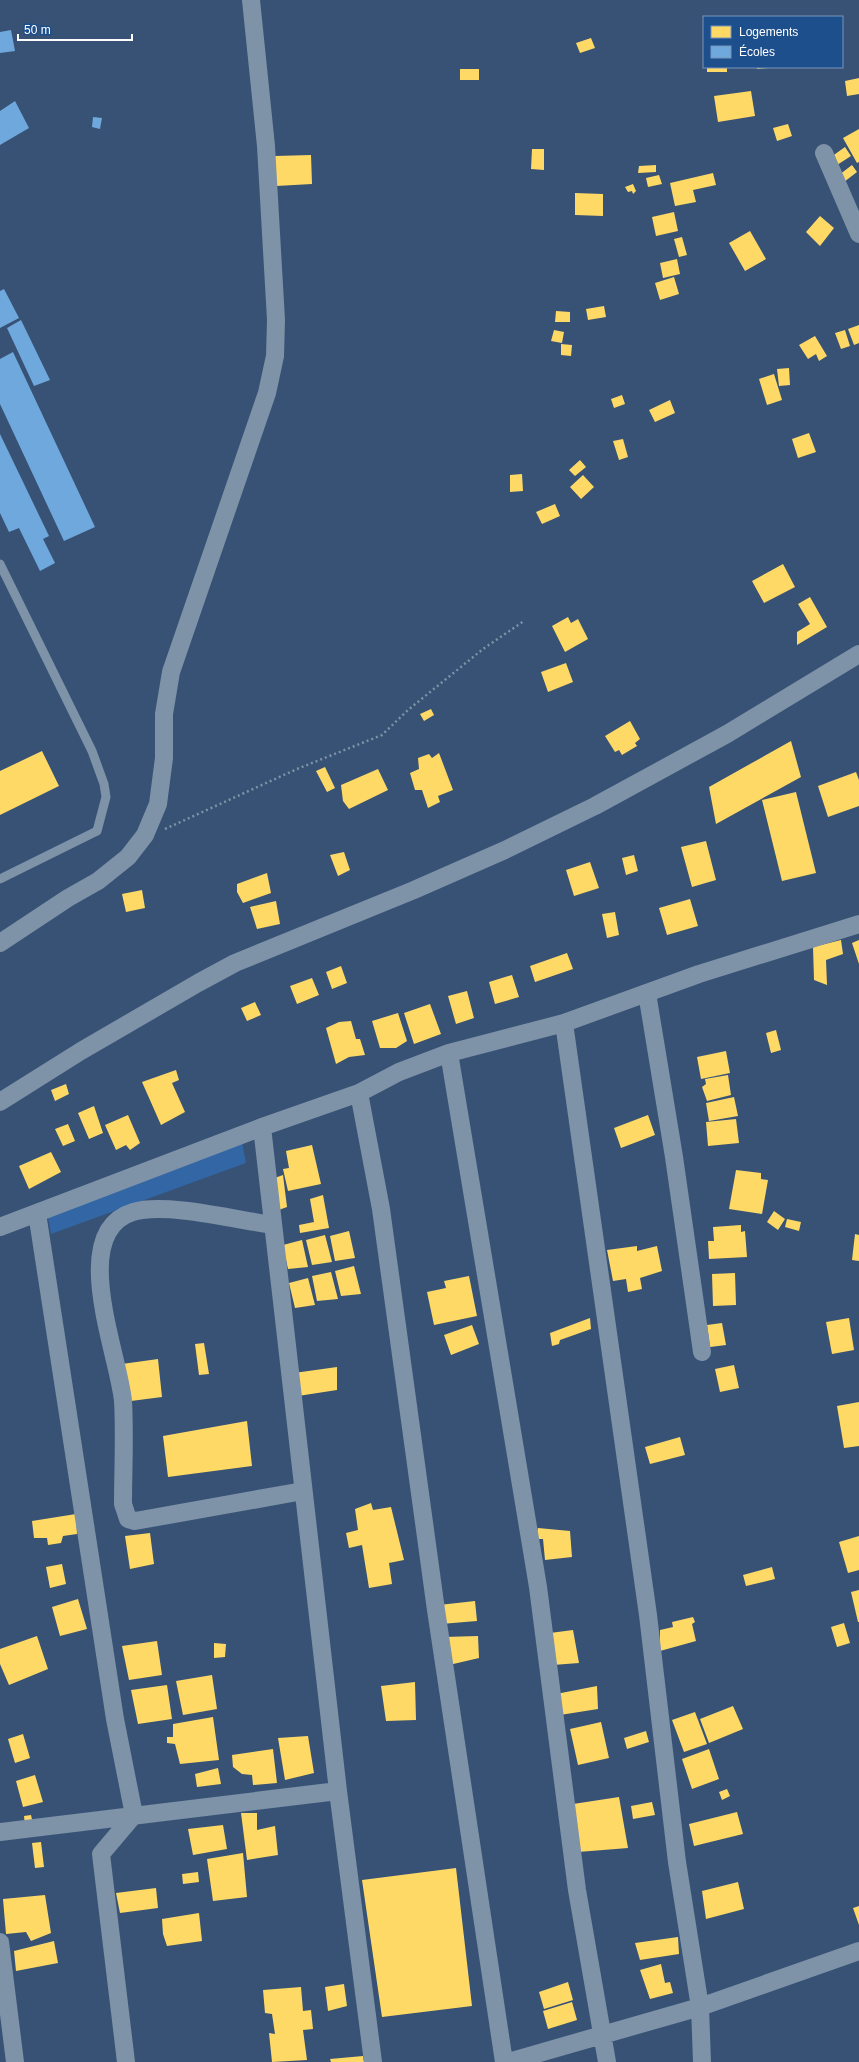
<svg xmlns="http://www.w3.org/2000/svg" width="859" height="2062" viewBox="0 0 859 2062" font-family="Helvetica,sans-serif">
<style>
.green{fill:#3266a4}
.homes{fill:#ffd966}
.schools{fill:#6fa8dc}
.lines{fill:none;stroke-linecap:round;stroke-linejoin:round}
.path{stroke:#7e92a8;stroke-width:2.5;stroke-dasharray:2 3;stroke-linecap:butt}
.lane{stroke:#7e92a8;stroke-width:9}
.street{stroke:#7e92a8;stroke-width:18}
</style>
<rect width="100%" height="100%" fill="#375274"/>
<!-- green -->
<path class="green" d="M242,1142L246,1163L51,1234L48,1217Z"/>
<!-- homes -->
<path class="homes" d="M591,38L595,48L580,53L576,43Z
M707,67H727V72H707Z
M757,67H768V68L757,69Z
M460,69H479V80H460Z
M859,78V94L847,96L845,81Z
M751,91L755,116L718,122L714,96Z
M788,124L792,136L777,141L773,128Z
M859,129V162L857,163L843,138Z
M845,147L851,156L837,165L831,157Z
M532,149H544V170L531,169Z
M311,155L312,184L276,186L275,156Z
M656,165V172L638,173L639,166Z
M852,165L857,172L844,182L839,175Z
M713,173L716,185L693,190L696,202L675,206L670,183Z
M659,175L662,184L648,187L646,178Z
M633,184L636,191L633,194L632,191L628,192L625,187Z
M575,193L603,194V216L575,215Z
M674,212L678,231L656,236L652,217Z
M820,216L834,228L820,246L806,232Z
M750,231L766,259L745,271L729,243Z
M682,237L687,255L679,257L674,239Z
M677,259L680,274L663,278L660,263Z
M674,277L679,294L660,300L655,283Z
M604,306L606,317L588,320L586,309Z
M556,311L570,312V322H555Z
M859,325V343L854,345L848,329Z
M554,330L564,332L562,343L551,341Z
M845,330L850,346L841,349L835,333Z
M815,336L827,356L819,361L816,354L808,359L799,345Z
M561,344L572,345L571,356L561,355Z
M789,368L790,385L779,386L777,369Z
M774,374L782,400L767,405L759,379Z
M622,395L625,404L614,408L611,399Z
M670,400L675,413L655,422L649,410Z
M809,433L816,452L798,458L792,439Z
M623,439L628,457L619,460L613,441Z
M580,460L586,467L575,476L569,470Z
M522,474L523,491L510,492V475Z
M583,475L594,487L581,499L570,487Z
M555,504L560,516L542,524L536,512Z
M783,564L795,587L764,603L752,581Z
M810,597L827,627L797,645V632L810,624L798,604Z
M568,617L571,623L578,619L588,639L565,652L552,626Z
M566,663L573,682L548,692L541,672Z
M431,709L434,715L424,721L420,714Z
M630,721L640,739L635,743L637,746L622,755L619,750L615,752L605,736Z
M791,741L801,777L716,824L709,787Z
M42,751L59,786L0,815V771Z
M439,753L453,790L438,796L440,802L428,808L422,790H415L410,773L419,769L418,758L429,754L432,758Z
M325,767L335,788L327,792L316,771Z
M378,769L388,790L349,809L343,801L341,785Z
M856,772L859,780V806L828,817L818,786Z
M796,792L816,873L782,881L762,800Z
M706,841L716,880L692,887L681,847Z
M344,852L350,870L338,876L330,855Z
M634,855L638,871L626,875L622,858Z
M590,862L599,888L574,896L566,870Z
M267,873L271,893L243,903L237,892V884Z
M142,890L145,908L126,912L122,894Z
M690,899L698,926L667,935L659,908Z
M276,901L280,924L257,929L250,907Z
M615,912L619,935L607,938L602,914Z
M841,940L843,954L826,960L827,985L814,980L813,947Z
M859,940V964L852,943Z
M567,953L573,969L535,982L530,966Z
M341,966L347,983L332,989L326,972Z
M512,975L519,997L495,1004L489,982Z
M312,978L319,995L297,1004L290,986Z
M467,991L474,1018L456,1024L448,996Z
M255,1002L261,1015L247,1021L241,1008Z
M430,1004L441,1034L414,1044L404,1013Z
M398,1013L407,1041L396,1048H380L372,1021Z
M351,1021L356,1039H360L365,1055L349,1057L336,1064L326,1028L339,1022Z
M776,1030L781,1050L771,1053L766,1033Z
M726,1051L730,1073L701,1079L697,1057Z
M176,1070L179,1080L172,1083L185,1112L161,1125L142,1082Z
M728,1075L731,1095L707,1101L702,1087L706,1084L705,1079Z
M66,1084L69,1094L55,1101L51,1090Z
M734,1097L738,1116L709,1121L706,1103Z
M94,1106L103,1133L89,1139L78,1113Z
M128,1115L140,1143L130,1150L126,1145L116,1150L105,1125Z
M648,1115L655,1135L621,1148L614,1128Z
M736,1119L739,1143L708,1146L706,1122Z
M68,1124L75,1141L63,1146L55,1129Z
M312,1145L321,1184L288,1191L283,1169L289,1168L286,1151Z
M51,1152L61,1172L29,1189L19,1166Z
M736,1170L761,1173V1179L768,1180L762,1214L729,1209Z
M283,1175L287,1207L276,1211L272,1179Z
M323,1195L329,1228L300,1233L299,1225L314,1222L310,1199Z
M774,1211L785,1219L778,1230L767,1222Z
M787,1219L801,1222L799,1231L785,1227Z
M741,1225V1232L745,1231L747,1257L709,1259L708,1241H714L713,1227Z
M349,1231L355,1258L335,1261L330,1236Z
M855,1234L859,1235V1261L852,1260Z
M325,1235L332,1262L312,1265L306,1240Z
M302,1240L308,1267L288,1269L283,1245Z
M637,1246V1251L657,1246L662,1271L640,1278L642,1289L628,1292L626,1279L613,1281L607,1250Z
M354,1266L361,1294L341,1296L335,1271Z
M331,1272L338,1299L317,1301L312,1276Z
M735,1273L736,1305L713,1306L712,1274Z
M469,1276L477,1316L434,1325L427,1292L446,1288L444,1281Z
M308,1278L315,1305L295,1308L289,1283Z
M590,1318L591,1329L560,1340L559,1344L552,1346L550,1333Z
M849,1318L854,1350L832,1354L826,1322Z
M722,1323L726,1345L710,1347L707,1325Z
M472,1325L479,1344L451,1355L444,1335Z
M204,1343L209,1374L199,1375L195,1344Z
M158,1359L162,1397L131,1401L122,1364Z
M734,1365L739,1388L720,1392L715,1369Z
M337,1367V1390L298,1396L294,1373Z
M859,1402V1446L844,1448L837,1406Z
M247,1421L252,1466L168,1477L163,1436Z
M680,1437L685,1455L650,1464L645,1447Z
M371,1503L373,1510L391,1507L404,1560L389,1563L392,1584L369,1588L362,1545L349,1548L346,1533L358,1530L355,1509Z
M76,1514L77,1534L63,1536L61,1543L48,1545L47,1538H34L32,1521Z
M538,1528L570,1531L572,1557L545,1560L543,1539H535Z
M150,1533L154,1564L130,1569L125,1536Z
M859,1536V1570L848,1573L839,1542Z
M62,1564L66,1584L50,1588L46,1567Z
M772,1567L775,1579L746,1586L743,1575Z
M859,1590V1622H858L851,1592Z
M78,1599L87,1629L60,1636L52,1607Z
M475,1601L477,1621L441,1624L439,1605Z
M693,1617L695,1622L692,1624L696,1641L660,1651V1630L673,1627L672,1622Z
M844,1623L850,1643L837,1647L831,1627Z
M573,1630L579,1663L553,1665L550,1633Z
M37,1636L48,1669L9,1685L0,1664V1649Z
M478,1636L479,1658L449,1665L444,1637Z
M157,1641L162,1675L129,1680L122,1646Z
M214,1643L226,1644L225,1657L214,1658Z
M212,1675L217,1709L183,1715L176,1681Z
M415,1682L416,1720L386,1721L381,1686Z
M167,1685L172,1719L138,1724L131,1690Z
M597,1686L598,1709L560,1715L556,1694Z
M733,1706L743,1729L709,1743L700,1719Z
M695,1712L707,1744L684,1752L672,1720Z
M213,1717L219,1760L180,1764L175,1744L167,1743V1737H173V1724Z
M601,1722L609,1758L578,1765L570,1729Z
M646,1731L649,1742L627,1749L624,1738Z
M23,1734L30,1758L15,1763L8,1739Z
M308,1736L314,1773L285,1780L278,1738Z
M273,1749L277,1783L253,1785L252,1775L242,1774L233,1767L232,1755Z
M709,1749L719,1779L692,1789L682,1759Z
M218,1768L221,1784L197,1787L195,1774Z
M35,1775L43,1802L23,1807L16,1781Z
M727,1789L730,1796L722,1800L719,1792Z
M619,1797L628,1848L578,1852L573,1804Z
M652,1802L655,1815L633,1819L631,1806Z
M737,1812L743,1834L694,1846L689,1824Z
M241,1813H257V1830L275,1826L278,1855L247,1860Z
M31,1815L33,1824L25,1825L24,1816Z
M223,1825L227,1849L193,1855L188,1829Z
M41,1842L44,1867L35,1868L32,1843Z
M243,1853L247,1897L213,1901L207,1859Z
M456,1868L472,2006L382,2017L362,1880Z
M198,1872L199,1882L183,1884L182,1874Z
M738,1882L744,1909L706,1919L702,1891Z
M156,1888L158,1908L120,1913L116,1893Z
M45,1895L51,1933L31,1941L26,1932L6,1934L3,1899Z
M859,1906V1925L853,1908Z
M199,1913L202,1941L167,1946L163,1934L162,1919Z
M678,1937L679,1954L640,1960L635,1943Z
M54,1941L58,1963L16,1971L14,1951Z
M661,1964L665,1983L670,1982L673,1993L650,1999L640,1970Z
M568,1982L573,2000L544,2009L539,1992Z
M344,1984L347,2006L328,2011L325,1987Z
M301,1987L303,2011L311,2010L313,2029L303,2030L307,2060L272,2062L269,2033L275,2034L272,2014L265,2013L263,1990Z
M572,2002L577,2020L548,2029L543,2011Z
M363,2056L364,2062H331L330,2059Z"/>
<!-- schools -->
<path class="schools" d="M11,30L15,51L0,53V32Z
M15,101L29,128L0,145V111Z
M93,117L102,118L100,129L92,127Z
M4,289L19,318L0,328V291Z
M21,320L50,380L34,386L7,328Z
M13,352L95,527L64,541L0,404V359Z
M0,434L49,536L43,539L55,563L40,571L19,528L9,532L0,513Z"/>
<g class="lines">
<!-- path -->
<path class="path" d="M165,829L297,769L382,735L408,710L483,649L524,621"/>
<!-- lane -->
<path class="lane" d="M0,564L92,751L104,784L106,797L97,831L0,879"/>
<!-- street -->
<path class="street" d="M824,153L859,234
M0,943L68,898L98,881L128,857L145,835L158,804L164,758V714L171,672L267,393L275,356L276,320L266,146L251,0
M647,993L674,1157L702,1352
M564,1023L648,1615L677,1862L700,2007L702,2062
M449,1053L538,1587L577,1890L607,2062
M359,1093L381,1209L436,1610L504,2062
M0,1102L81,1051L198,983L235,963L414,890L505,850L595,806L727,734L859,654
M262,1127L338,1791L373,2062
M37,1213L115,1719L134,1815L101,1854L126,2062
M273,1225C237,1220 165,1202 133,1212C67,1232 119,1355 123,1401C125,1435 123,1470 123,1504L128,1519L135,1521L303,1491
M0,1227L262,1127L359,1093L399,1072L449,1053L564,1023L699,974L859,924
M0,1832L338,1791
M0,1942L15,2062
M508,2062L700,2007L859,1951"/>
</g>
<!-- legend -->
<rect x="703" y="16" width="140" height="52" fill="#1e4f8d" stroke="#7895bb"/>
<rect x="711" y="26" width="20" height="12" fill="#ffd966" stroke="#7895bb"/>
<text x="739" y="36" font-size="12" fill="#ffffff">Logements</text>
<rect x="711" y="46" width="20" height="12" fill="#6fa8dc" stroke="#7895bb"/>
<text x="739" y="56" font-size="12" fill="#ffffff">Écoles</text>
<!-- scale -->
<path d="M18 34v6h114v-6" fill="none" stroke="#ffffff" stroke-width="2"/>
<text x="24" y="34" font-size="12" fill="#ffffff" stroke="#1e4f8d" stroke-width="3" paint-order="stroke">50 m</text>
</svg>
